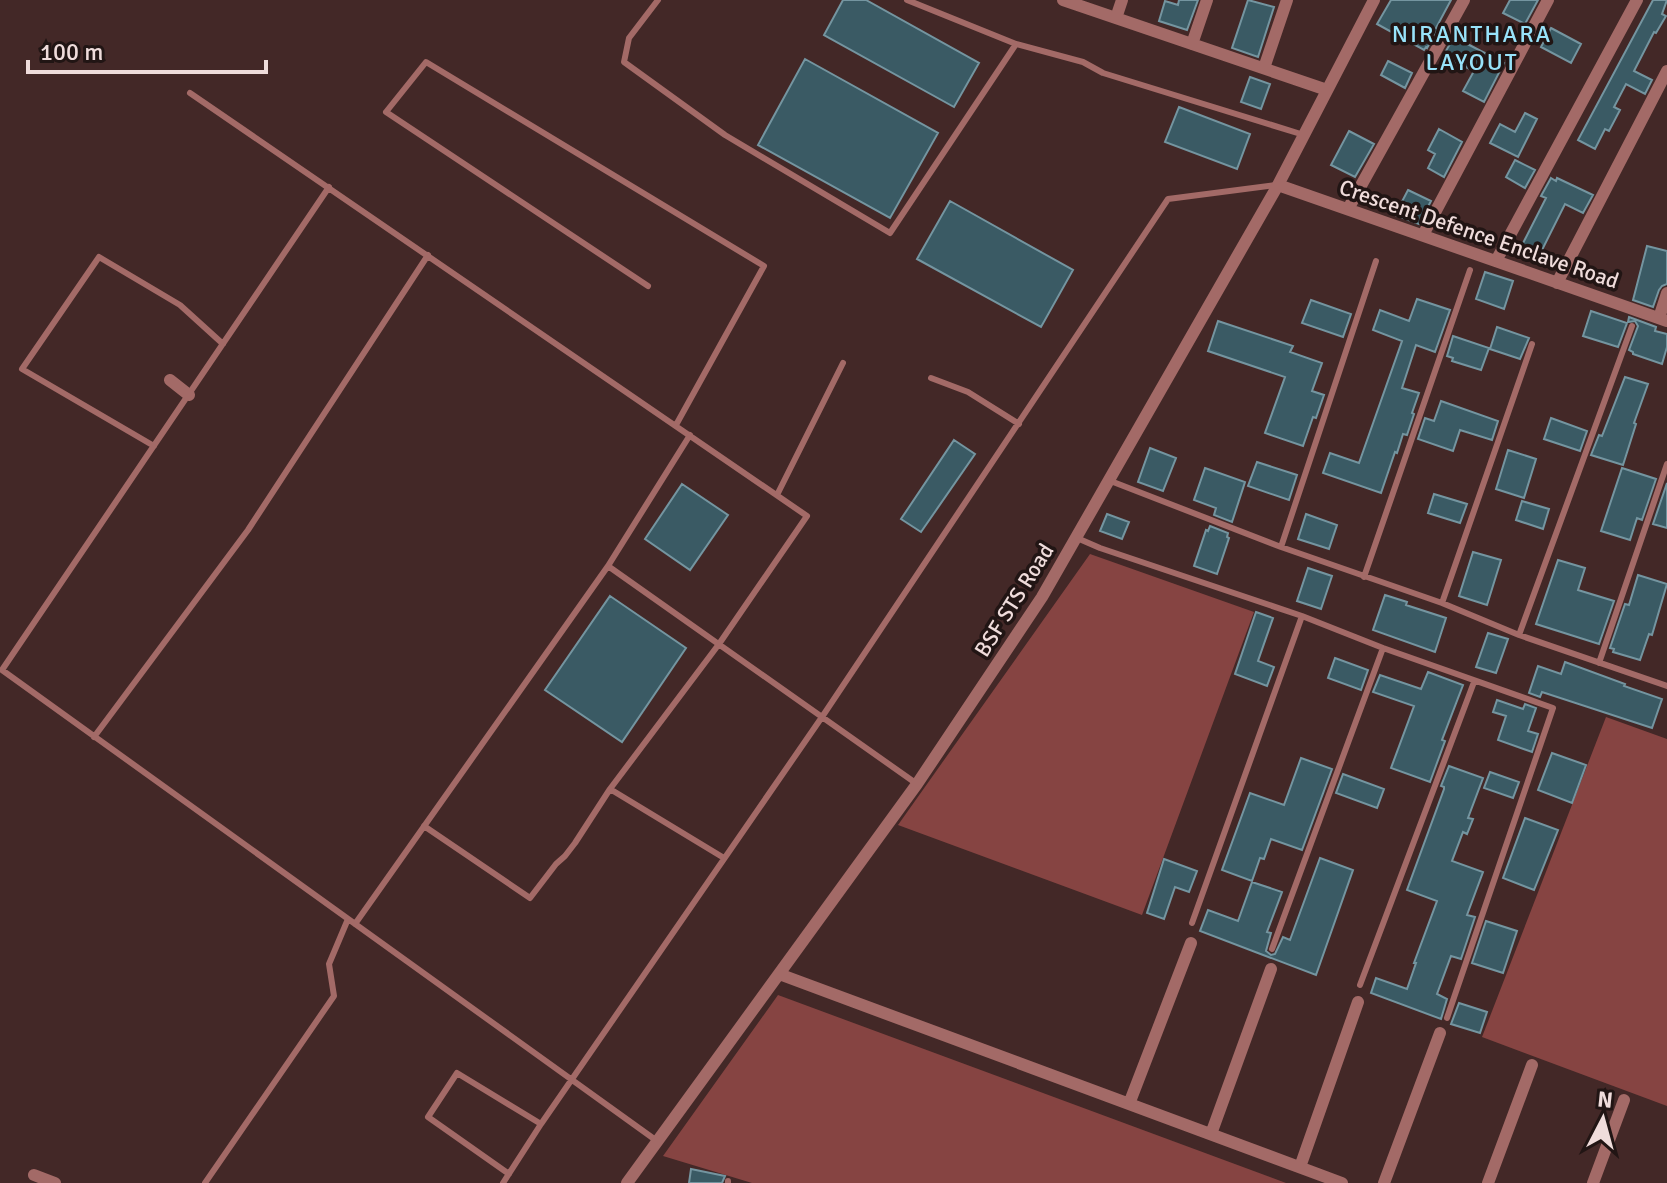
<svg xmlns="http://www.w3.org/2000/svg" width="1667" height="1183" viewBox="0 0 1667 1183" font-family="Signika,sans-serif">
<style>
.green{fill:#864442}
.building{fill:#3a5a64;stroke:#7495a0;stroke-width:2}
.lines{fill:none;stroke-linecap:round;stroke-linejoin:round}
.lane{stroke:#a36a67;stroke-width:6}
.street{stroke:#a36a67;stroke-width:12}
.labels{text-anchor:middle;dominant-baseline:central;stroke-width:7;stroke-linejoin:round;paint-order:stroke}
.street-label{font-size:22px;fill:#efdcdb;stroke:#211514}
.neighbourhood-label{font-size:24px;letter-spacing:2px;fill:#98e3fa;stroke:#211514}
</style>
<rect width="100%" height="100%" fill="#432827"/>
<!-- green -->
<path class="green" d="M1090,554L1254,612L1142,915L898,825Z
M1606,717L1667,739V1106L1482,1037Z
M778,995L1286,1183H752L663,1156Z"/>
<!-- building -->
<path class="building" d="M843,0H866L979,63L954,107L824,35Z
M1179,0H1198L1187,30L1159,21L1165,1L1178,5Z
M1248,0L1274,7L1258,57L1232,48Z
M1391,0H1451L1436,28L1438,29L1427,48L1426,47L1424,50L1377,24Z
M1510,0H1538L1525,24L1503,13Z
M1653,0H1667L1662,14L1666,16L1656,33L1654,32L1634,71L1652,80L1645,94L1626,84L1614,107L1620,110L1609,131L1605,129L1595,149L1578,140Z
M1551,28L1581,44L1571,63L1541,47Z
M1454,37L1504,63L1484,102L1463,91L1474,71L1443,56Z
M805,59L938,133L890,218L758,145Z
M1388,61L1412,73L1405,88L1381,75Z
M1250,77L1270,84L1261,109L1241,102Z
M1179,107L1250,134L1237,169L1165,142Z
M1525,113L1537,119L1518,157L1490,143L1500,124L1515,132Z
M1439,129L1462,142L1444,177L1428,168L1435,154L1428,150Z
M1349,131L1374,144L1355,177L1331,165Z
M1515,160L1535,170L1525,188L1506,177Z
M1551,178L1556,181L1557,178L1593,195L1583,213L1565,204L1536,262L1518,253L1546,198L1541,196Z
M1408,190L1431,201L1419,224L1395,215Z
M950,201L1073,270L1041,327L917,259Z
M1647,246L1667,251V284L1662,286L1659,290L1653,307L1633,300Z
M1485,272L1513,281L1504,309L1476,299Z
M1417,299L1450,310L1435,352L1416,345L1402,388L1419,393L1412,413L1414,414L1407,435L1403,434L1397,453L1395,452L1381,493L1323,473L1330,453L1359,463L1402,341L1373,330L1380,310L1409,321Z
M1311,300L1351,314L1343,337L1302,323Z
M1591,311L1627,323L1618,347L1583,336Z
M1629,317L1656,327L1655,331L1667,334V347L1662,364L1633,354V352L1629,350L1638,326L1635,321L1628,322Z
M1218,321L1293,346L1290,352L1322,363L1312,391L1324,395L1316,418L1313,417L1303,446L1265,433L1285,377L1208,351Z
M1497,327L1529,338L1520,359L1490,349Z
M1453,336L1489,348L1481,370L1452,361L1453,358L1447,356Z
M1625,377L1648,384L1634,423L1636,424L1623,465L1591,455L1599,435L1602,436Z
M1441,401L1498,421L1492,440L1460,430L1453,451L1418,439L1425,418L1434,421Z
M1551,418L1587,431L1580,451L1544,439Z
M954,440L975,454L921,532L901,519Z
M1150,448L1176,458L1163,491L1138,482Z
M1508,450L1536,459L1524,498L1496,489Z
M1257,462L1297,475L1289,500L1248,486Z
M1205,468L1245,482L1232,522L1214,515L1216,508L1194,500Z
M1622,468L1656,479L1642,520L1637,518L1630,540L1601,531Z
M1667,483V528L1653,524Z
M682,484L728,515L690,570L645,539Z
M1434,494L1467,504L1460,523L1428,513Z
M1522,501L1549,509L1543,529L1516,520Z
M1107,514L1129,522L1122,539L1100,531Z
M1306,514L1337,525L1329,549L1298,539Z
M1210,526L1228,533L1227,537L1229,538L1217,574L1194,566L1206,530L1208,531Z
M1473,552L1501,560L1487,605L1459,596Z
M1558,560L1585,568L1578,590L1614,601L1599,644L1536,624Z
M1308,568L1332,576L1321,609L1297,601Z
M1638,575L1667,584L1652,635L1649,634L1640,660L1613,652L1614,649L1610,648L1625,604L1629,605Z
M1385,595L1407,602L1406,605L1446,618L1435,652L1373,630Z
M610,596L686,648L622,742L545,690Z
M1256,612L1273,618L1258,661L1274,667L1267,686L1235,674Z
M1488,633L1508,639L1496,673L1476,667Z
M1335,658L1368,670L1361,690L1328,678Z
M1565,662L1625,684L1624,686L1662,699L1652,728L1542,692L1540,697L1529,693L1538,666L1561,674Z
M1428,672L1463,685L1442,740L1445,741L1430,782L1391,768L1414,706L1373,692L1380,675L1421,689Z
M1497,700L1523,709L1525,704L1536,708L1528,731L1538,734L1532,752L1498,740L1506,716L1493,712Z
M1552,753L1586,765L1572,803L1538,790Z
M1301,758L1332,769L1302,850L1271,839L1264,859L1260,858L1252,881L1222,870L1250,793L1284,805Z
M1449,766L1483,778L1468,818L1473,819L1467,834L1463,832L1452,861L1483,872L1467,915L1475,917L1461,959L1451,956L1437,994L1447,999L1441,1019L1371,993L1376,978L1407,989L1416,963H1414L1437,901L1407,890L1444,789V787L1441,786Z
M1490,772L1519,782L1513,798L1484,788Z
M1343,774L1384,789L1377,808L1336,793Z
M1525,818L1558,830L1534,890L1503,878Z
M1320,858L1353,870L1316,975L1200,931L1208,910L1238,921L1252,882L1282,892L1267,932L1271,933L1266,951L1271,955L1275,954L1283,937L1290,940Z
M1164,859L1197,871L1189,892L1175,887L1164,919L1147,913Z
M1486,921L1517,931L1503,973L1472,963Z
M1459,1003L1487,1012L1480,1033L1451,1024Z
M691,1169L725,1176L722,1183H689Z"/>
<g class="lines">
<!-- lane -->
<path class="lane" d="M658,0L629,38L624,62L725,135L890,233L1016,44
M907,0L1016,44L1083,62L1103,73L1304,135
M190,93L807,516L719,644L610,789L575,843L565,856L556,864L530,898L424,826
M329,187L2,670L657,1141
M648,286L386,112L426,62L764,266L676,425
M931,378L968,392L1019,424
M154,446L22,369L99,257L180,305L223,344
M1108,480L1281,547L1442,603L1519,635L1667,686
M777,495L843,363
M1077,538L1100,548L1302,616L1383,648L1553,708L1447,1018
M1281,547L1376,261
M608,566L917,784
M1364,577L1470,270
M1442,603L1532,344
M1519,635L1632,326
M1599,663L1667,464
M94,737L248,530L428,255
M610,789L724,858
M1192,923L1302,616
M355,924L608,566L690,435
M1272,949L1383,648
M1360,985L1474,682
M509,1174L428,1117L457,1073L541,1124
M205,1183L334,996L329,964L348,919
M503,1183L541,1124L822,717L1168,199L1276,185
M728,1183V1181"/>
<!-- street -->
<path class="street" d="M1063,0L1327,90
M1116,18L1122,0
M1192,44L1207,0
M1264,68L1287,0
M1278,185L1667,321
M1348,209L1464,0
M1423,235L1548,0
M1496,261L1637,0
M1557,283L1667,71
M1659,318L1667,293
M170,380L189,395
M779,974L1342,1183
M1129,1104L1191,943
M1211,1134L1271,969
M1300,1167L1358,1002
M34,1175L55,1183
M627,1183L917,784L1042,597L1278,185L1374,0
M1384,1183L1440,1033
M1488,1183L1532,1065
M1593,1183L1624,1100"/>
</g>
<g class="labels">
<!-- street labels -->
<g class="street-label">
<text transform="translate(1479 234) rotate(19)">Crescent Defence Enclave Road</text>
<text transform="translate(1014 600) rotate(-58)">BSF STS Road</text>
</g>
<!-- neighbourhood labels -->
<g class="neighbourhood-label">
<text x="1472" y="34">NIRANTHARA<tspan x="1472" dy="28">LAYOUT</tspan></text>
</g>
</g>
<!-- north arrow -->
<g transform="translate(1603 1119) rotate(6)" stroke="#211514" stroke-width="6" paint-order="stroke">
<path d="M0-6L14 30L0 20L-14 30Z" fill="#efdcdb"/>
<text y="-12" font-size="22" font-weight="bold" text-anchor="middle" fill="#efdcdb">N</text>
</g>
<!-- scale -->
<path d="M28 60v12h238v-12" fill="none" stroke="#efdcdb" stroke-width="4"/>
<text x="40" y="60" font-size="24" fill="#efdcdb" stroke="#211514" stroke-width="6" paint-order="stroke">100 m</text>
</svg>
